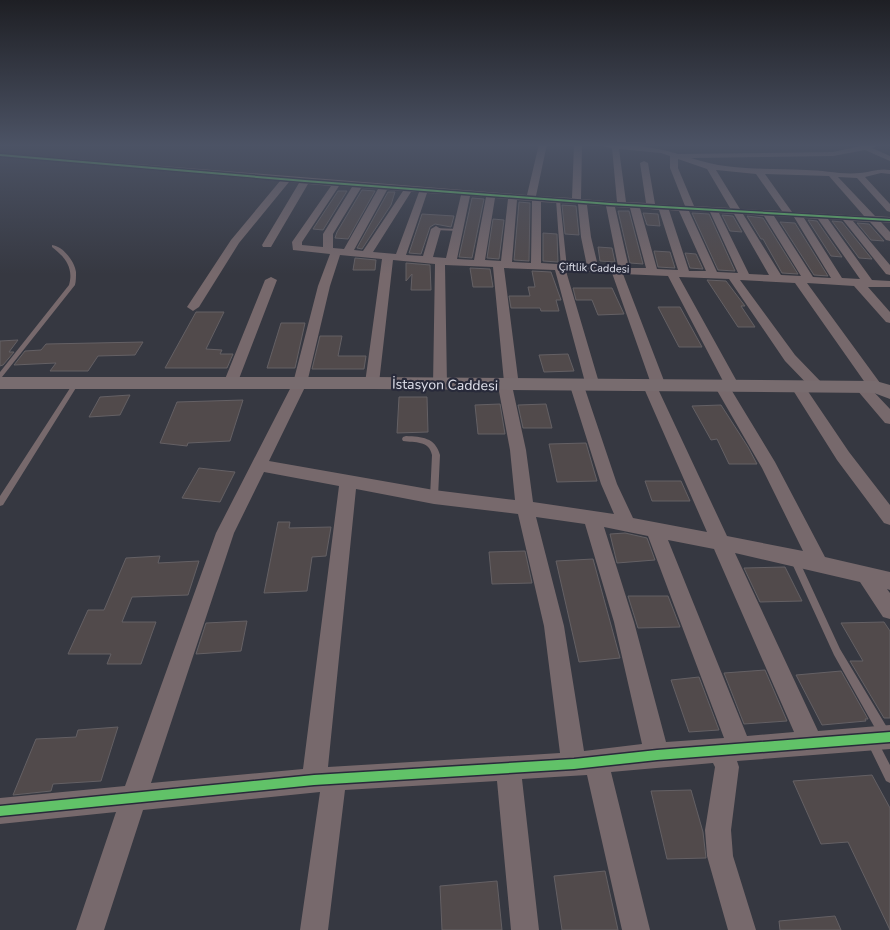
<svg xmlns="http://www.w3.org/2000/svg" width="890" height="930" viewBox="0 0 890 930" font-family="'Nunito Sans',sans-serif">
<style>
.building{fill:#514a4b;stroke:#646064}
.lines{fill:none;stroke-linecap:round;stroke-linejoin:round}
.lane{fill:#77696c;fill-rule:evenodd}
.street{fill:#77696c;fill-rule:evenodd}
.secondary{fill:#786c6f;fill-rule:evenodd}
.cycleway-casing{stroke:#282a3a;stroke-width:3}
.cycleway{fill:#61c268;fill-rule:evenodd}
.labels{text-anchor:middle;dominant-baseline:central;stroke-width:4.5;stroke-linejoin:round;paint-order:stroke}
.far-street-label{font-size:11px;fill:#dfe0eb;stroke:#282a3a}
.street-label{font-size:14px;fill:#dfe0eb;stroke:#282a3a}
</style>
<rect width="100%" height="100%" fill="#363841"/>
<!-- building -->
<path class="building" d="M362,190L375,191L348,239L335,238L337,232Z
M338,191H347L323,230L313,229Z
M388,192H395L391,205L362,249L357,248Z
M472,198L484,199L472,258L459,257Z
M519,202L530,203L529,261L514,260Z
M562,205L576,206L579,235L565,234Z
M618,211H629L643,264L630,263Z
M643,213L658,214L660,226L647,225Z
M692,213L709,214L735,271L718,270Z
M422,214L454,216L451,227L435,224L430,227L421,254L409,253Z
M722,215L733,216L742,232L730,231Z
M747,216L763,218L798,274L782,273L763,239H761Z
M493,219L504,220L499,259L487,258Z
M808,220L817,221L842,257L831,256Z
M832,221L842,222L872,259L859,258Z
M780,222L795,223L828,276L814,275Z
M857,223L869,224L884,241L871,240Z
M543,233L557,234L558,262L543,261Z
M598,247L612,248L615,262L600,261Z
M654,251L670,252L675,268L658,267Z
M685,253L696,254L703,269L690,268Z
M355,258L376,260L375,270H353Z
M406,263L430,265L431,290H411L412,274L406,281Z
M470,268L490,269L493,287H473Z
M532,271L551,272L561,300H556L559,311H541L540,308H511L509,296H530L528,287H535Z
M707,280L726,281L745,306H741L755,327H738Z
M573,288H612L624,314L598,315L592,300H576Z
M658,307H680L702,347H679Z
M196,312H224L206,349L222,350L220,354H233L227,368H165Z
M281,323H305L295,368H267Z
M320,336H342L338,356H366L364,369H312Z
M18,340L9,352H14L3,365L0,366V341Z
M143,342L135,355L98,356L88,371H50L56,363L14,365L25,351L41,350L46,344Z
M568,354L574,371L544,372L539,355Z
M130,395L120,415L89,417L100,397Z
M399,397H427L428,432L397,433Z
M243,400L230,441L188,443L187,446L160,443L177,402Z
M500,404L505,434H478L475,405Z
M546,404L552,428H523L518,405Z
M721,405L748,447L757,464H729L717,439L711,440L692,406Z
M586,443L597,481L557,482L549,444Z
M199,468L235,472L220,502L182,498Z
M645,481H681L690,501H652Z
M278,522H290L289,528L331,527L326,556L312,557L307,591L264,593Z
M625,533L647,538L655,560L617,563L610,534Z
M525,551L532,583L492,584L489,552Z
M160,556L158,563L199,561L188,595L132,597L122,622H156L141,664H107L111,654H68L88,610H104L126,558Z
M593,559L620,658L579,662L556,561Z
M785,567L802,601L760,602L744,568Z
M628,596H668L680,627L638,628Z
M247,621L241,651L196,654L206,623Z
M884,622L890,631V718H884L850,661H863L841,623Z
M765,670L787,721L744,724L724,673Z
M841,671L868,719H865L866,721L822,725L796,675Z
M699,677L719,730L689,732L671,680Z
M118,727L101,781L53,784L51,791L13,795L36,739L76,737L78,730Z
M872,775L890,808V930L848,842L821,844L793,781Z
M691,790L703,832L706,858L667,859L651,791Z
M605,871L618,930H562L554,876Z
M497,881L502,930H442L440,886Z
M835,916L841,930H780L779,921Z"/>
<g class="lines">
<!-- lane -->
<path class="lane" d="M558,199L560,200L567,268L564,270L561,268L556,200Z
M434,228L458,229L460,230L458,231L436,230L434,229Z
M52,245C63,246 75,262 76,272C76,277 76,281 75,285L2,377L0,378V372L69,285C74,268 65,257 52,247Z
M76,381L79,383L3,505L0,506V496L74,382Z
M406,436C422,437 435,437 440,455L438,497L437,499H431L430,497L432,455C429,440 415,443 403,441L402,439L403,437Z
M794,555L797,556L840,649L888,729L889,733L888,737L884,738L880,737L834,655L790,559L791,556Z
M872,737L876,738L890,765V783L886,781L867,742L868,738Z"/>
<!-- street -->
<path class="street" d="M539,144H547L536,196L572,198L574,144H582L581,199L617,202L612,148L592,144C621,144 650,145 678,154L833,152L870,144H882L872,148L890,156V161L865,150L833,156L691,158C729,171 766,168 806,170C823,170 842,175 860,173C870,172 879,168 890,170V174L881,173L865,177L890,204V212L887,211L857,178L838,177L875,216L890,217V223L881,222L890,232V241L886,240L870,222L853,221L890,265V275L886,274L843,220L828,219L872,280L890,281V287H868L890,312V323L886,322L854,286L807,283L883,387L881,390L873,391L890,409V424L885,423L857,390L855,387L857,384H866L795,283L740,280L795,355L823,384L825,387L823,390H813L785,361L729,279L679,277L740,387L738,390L732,391L775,462L825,557L890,572V590L887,589L890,593V619L883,617L860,582L735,553L818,731L890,725V749L737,761L739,767L731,830L733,856L756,930H728L707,856L705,830L715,767L713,763L611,772L650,930H622L587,775L522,779L539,930H511L497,781L345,790L328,930H300L320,792L143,810L104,930H76L116,812L0,824V798L125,786L216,533L293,383L318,286L330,254L293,250L292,242L331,186L308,184L271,247H263L262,245L299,183L289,182L239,243L199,307L193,311L187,307L231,240L280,181L0,157V153L527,195ZM619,149L661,153L670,156V168L685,206L655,204L648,163L644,161L640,163L646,203L626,202ZM678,159L707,169L730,208L694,206L678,168ZM716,170L756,174L782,211L740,209ZM765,174L829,176L864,216L792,212ZM339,186L352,187L323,234V247L302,245V242ZM361,188L378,189L344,249L333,248V234ZM387,190L403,191L363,251L354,250ZM411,192H419L396,254L373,252ZM427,193L461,195L446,258L433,257L441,229L436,226L431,229L423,256L406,255ZM470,196L486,197L474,260L457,259ZM495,198L508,199L501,261L485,260ZM517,200L532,201L531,263L512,262ZM541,202L578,204L581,237L587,266L541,263ZM587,205L606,206L618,266H598L591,237ZM615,207L630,208L646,268H629ZM640,208L659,210L678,270L657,269ZM669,210L679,211L706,271H689ZM689,211L710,212L738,273L717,272ZM719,213L734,214L769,275L749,274ZM743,214L764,216L801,276L781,275ZM774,216L794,217L831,278L813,277ZM804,218L818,219L860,279L842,278ZM340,255L382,259L365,383L367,386H377L379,383L393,260L435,264L433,385L435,388H445L447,385L445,265L493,267L504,382L500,383L498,386L510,450L515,500L434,490L269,461L307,383L330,286ZM504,268L555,270L586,386L588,389H598L600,386L566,271L612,273L650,381L645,383L643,386L707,532L633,518L617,484L584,386L582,383H572L570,386L601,484L614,514L533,502L526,450L513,390L519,386ZM623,274L668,276L724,383L717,384L715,387L762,468L803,551L727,536L659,391L664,389L666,386ZM264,472L339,486L303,769L151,783L234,533ZM356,489L434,504L518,514L544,626L560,753L328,767ZM536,517L585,524L614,622L642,744L584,751L564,626ZM604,527L648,536L724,738L666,742L634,622ZM668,540L714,549L794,732L747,736Z
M271,277L277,280L237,384L235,387H225L223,384L265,280Z
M798,382L803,384L849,452L890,505V525L884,523L837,460L791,387L793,384Z"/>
<!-- secondary -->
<path class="secondary" d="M0,377H372L876,381L890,385V399L874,393L372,389H0Z"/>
<!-- cycleway casing -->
<g class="cycleway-casing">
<path id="cycleway" d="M0,154L305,180L610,203L890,219V221L610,205L305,182L0,156Z
M890,732V742L657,760L574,769L314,785L0,816V806L314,775L574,759L657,750Z"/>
</g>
<!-- cycleway -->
<use href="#cycleway" class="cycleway"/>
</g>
<!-- sky -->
<linearGradient id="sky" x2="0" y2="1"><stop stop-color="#1e1f24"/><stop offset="0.53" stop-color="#4c5365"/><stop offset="1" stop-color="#4c5365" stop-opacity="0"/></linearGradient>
<rect width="890" height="274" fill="url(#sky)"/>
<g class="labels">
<!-- far-street labels -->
<g class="far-street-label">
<text transform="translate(594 268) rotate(2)">Çiftlik Caddesi</text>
</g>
<!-- street labels -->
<g class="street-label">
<text transform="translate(445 385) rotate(1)">İstasyon Caddesi</text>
</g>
</g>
</svg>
